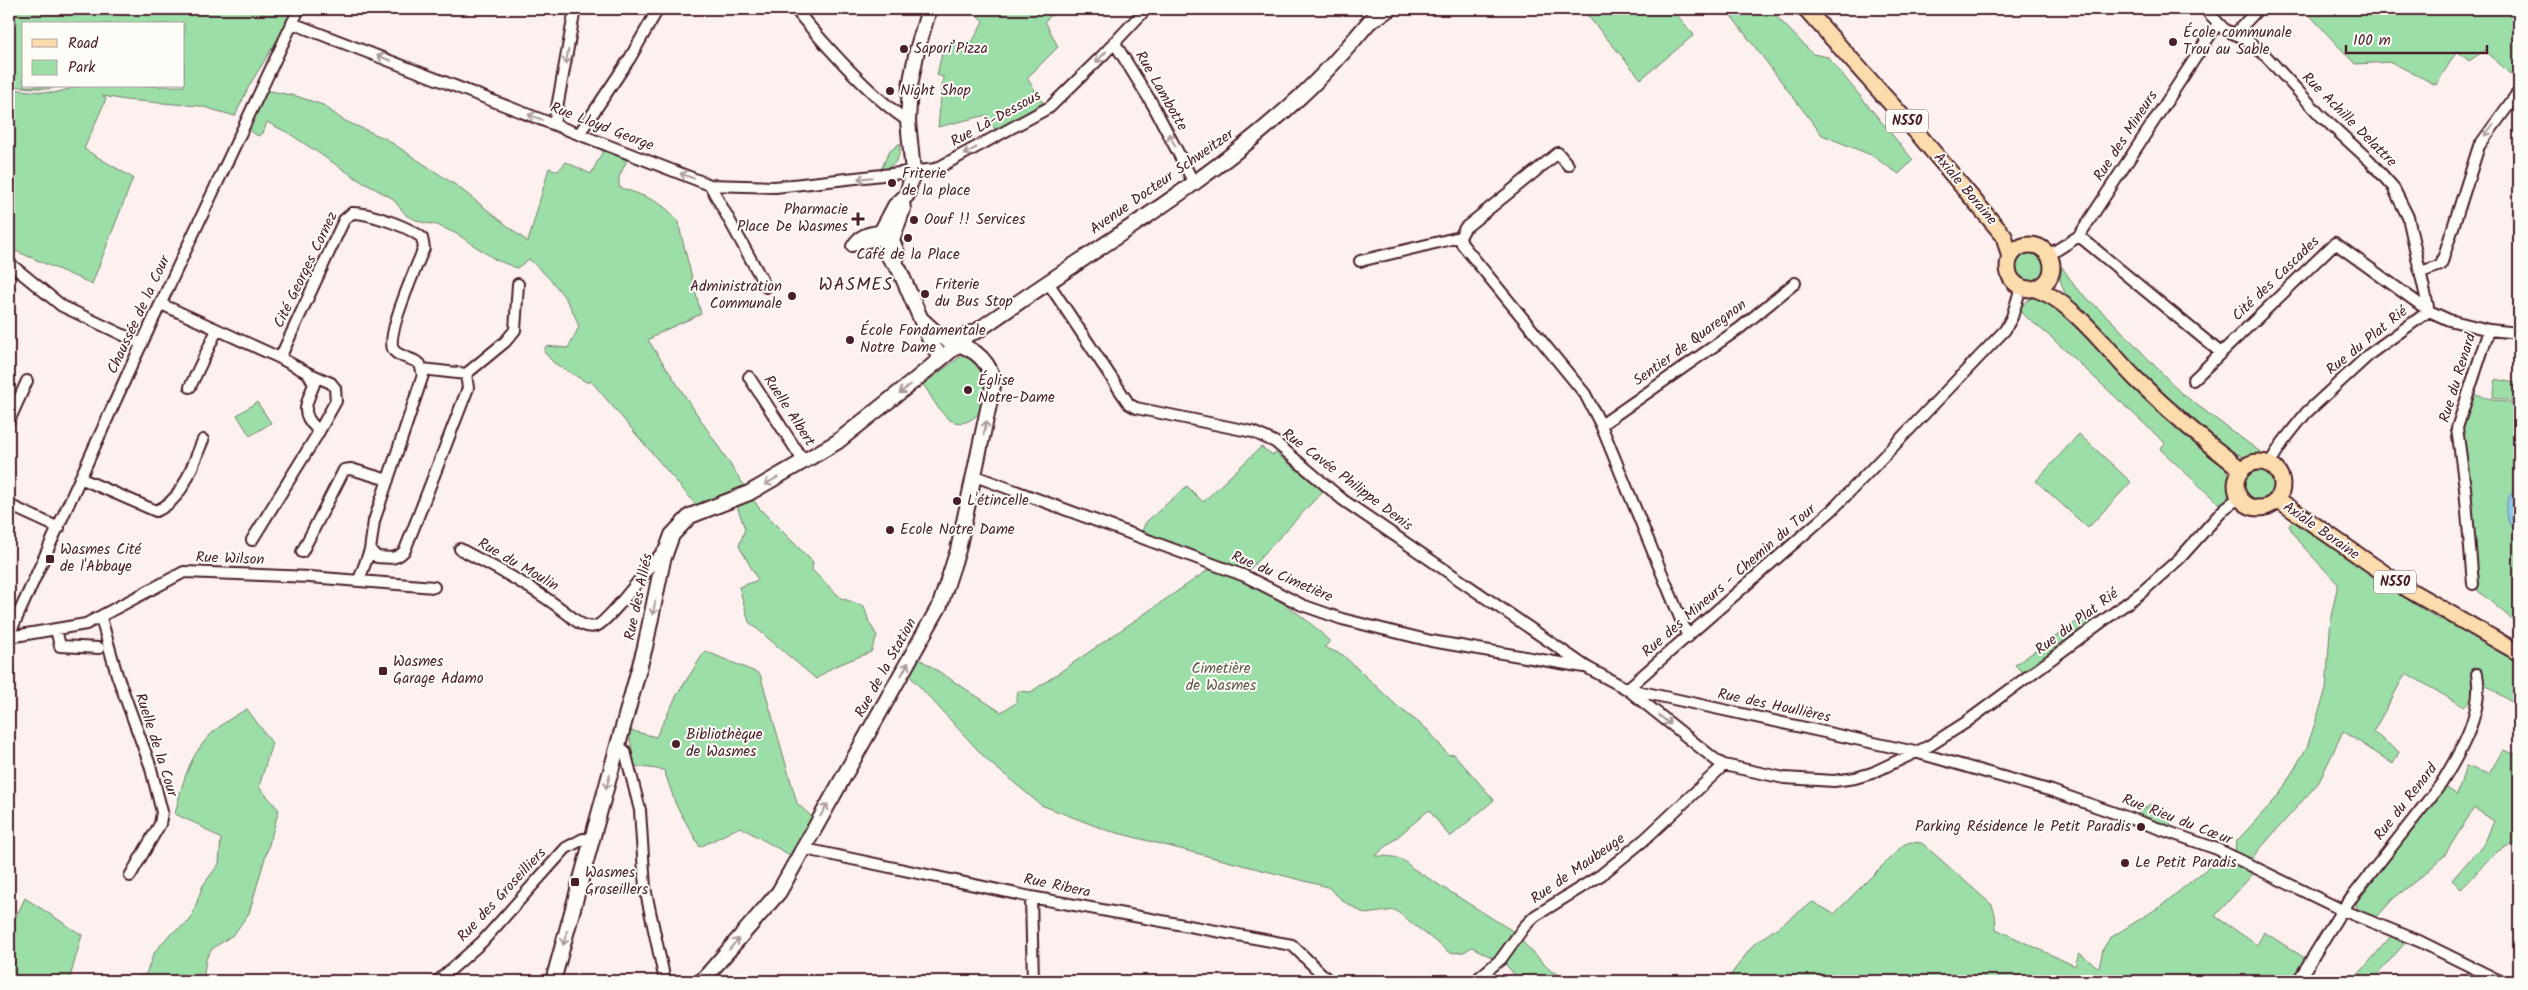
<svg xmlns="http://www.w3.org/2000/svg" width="2528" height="990" viewBox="0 0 2528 990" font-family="Kalam,sans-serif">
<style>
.green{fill:#9cdea8;stroke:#737e6a}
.water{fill:#8bcaeb;stroke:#71869e}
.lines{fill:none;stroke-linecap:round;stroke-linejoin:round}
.street-casing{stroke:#4a1f2b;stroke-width:14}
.secondary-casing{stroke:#4a1f2b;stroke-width:18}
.primary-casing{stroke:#4a1f2b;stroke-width:19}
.street{stroke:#fdfcf7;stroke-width:10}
.secondary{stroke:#fdfcf7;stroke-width:14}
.primary{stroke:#fcdcac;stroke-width:15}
.oneway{stroke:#ac999b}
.poi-dot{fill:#4a1f2b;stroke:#fdfcf7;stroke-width:2}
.labels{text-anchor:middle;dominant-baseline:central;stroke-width:4;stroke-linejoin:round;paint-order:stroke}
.shield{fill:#fdfcf7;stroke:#806168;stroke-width:1}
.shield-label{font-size:14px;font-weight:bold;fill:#4a1f2b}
.poi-label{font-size:15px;fill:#4a1f2b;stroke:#fdfcf7;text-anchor:start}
.street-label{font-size:15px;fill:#4a1f2b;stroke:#fdfcf7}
.park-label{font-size:15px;fill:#635850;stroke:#fdfcf7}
.quarter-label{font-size:18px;letter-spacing:1px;fill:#4a1f2b;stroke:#fdfcf7}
</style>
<rect width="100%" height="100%" fill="#fdf1f0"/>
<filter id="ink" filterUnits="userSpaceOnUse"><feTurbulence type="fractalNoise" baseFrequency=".02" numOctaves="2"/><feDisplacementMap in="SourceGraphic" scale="10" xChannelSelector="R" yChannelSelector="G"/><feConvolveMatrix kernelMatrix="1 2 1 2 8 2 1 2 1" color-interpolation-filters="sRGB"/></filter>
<g filter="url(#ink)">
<!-- green -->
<path class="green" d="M9,9H293L294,12L249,86L235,116L200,106L125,100L103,96L106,99L84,149L133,178L92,284L9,248V89L54,93L80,86H184V24H24V86H60L49,89L9,86Z
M971,9H1058L1045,21L1058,47L1027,78L1043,103L996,132L987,115L938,127L943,77L937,75L943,49L951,44L973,41L983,21Z
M1582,9H1672L1694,35L1641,79Z
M1726,9H1772L1773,13L1813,54L1828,57L1913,160L1899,174L1871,155L1822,135Z
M2304,9H2519V76L2511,75L2485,50L2469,61L2457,51L2436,85L2391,62L2355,64Z
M260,89L296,96L323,105L343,120L386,139L457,186L528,242L549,168L558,171L566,162L591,174L604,149L628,158L619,177V187C641,195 665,201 678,222L701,314L663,331L648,340L759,508L813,562L812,570L841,598L864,606L869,622L877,636L871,652L833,667L816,679L749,622L739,587L758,580L739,546L745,529L735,500L705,510L697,506L591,381L588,383L554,363L544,352L546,346L568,348L579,327C570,298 551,279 529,259L517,268L496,260L457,234L437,225L421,222L407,216L392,198L362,182L290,134L267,122L263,133L258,136L252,132L245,121Z
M900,143C901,158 895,167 881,170L889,152Z
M2013 267a17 17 0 1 1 34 0a17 17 0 1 1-34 0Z
M2062,267L2076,288L2111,320L2181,393L2263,454L2244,457L2224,447L2215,458C2231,473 2236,483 2224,504L2218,503L2160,449L2165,443L2052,338L2019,311C2030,292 2039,296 2056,305L2066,296L2060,280Z
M963,355C1015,382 972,443 945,416C936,407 930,394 923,384Z
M2496,379L2519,384V403L2493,397Z
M2470,394L2519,405V625L2478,591L2469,486L2459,429Z
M257,402L271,423L250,436L237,415Z
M2079,434L2131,482L2088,528L2036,481Z
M1261,447L1273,455L1276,453L1323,491L1247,572L1142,531L1146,522L1187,486L1203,502Z
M2242 485a17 17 0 1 1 34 0a17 17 0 1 1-34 0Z
M2295,518L2406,594L2408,600L2440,620L2448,619L2519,660V707L2487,686L2464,707L2406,673L2373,732L2399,752L2393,764L2343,731L2319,782L2250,860L2235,852L2236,842L2279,795L2307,747L2326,690L2331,616L2338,584L2298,541L2289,526Z
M1211,568C1254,585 1298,607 1330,642L1324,647L1343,655L1396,705L1428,730L1448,755L1454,754L1494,800L1450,837L1429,810L1375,856C1391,856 1401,856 1412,868L1511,930L1551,971L1573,981H1520L1501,959L1493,958L1472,947L1464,952L1450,953L1395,910L1365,914L1343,901L1328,887L1106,830L1041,805L988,761L908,674L918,658L1001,712L1016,703L1018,691L1031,692Z
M2092,611L2097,618L2023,673L2015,665Z
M705,651L760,674L797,803L814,819L797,859L740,827L700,847L676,805L664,770L634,766L629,730L656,737L677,695Z
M247,709L272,743L259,787L279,810L249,913L234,934L212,949L206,959L203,981H120L146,974L154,953L169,935L190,921L203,885L219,864L221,839L199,825L175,814C187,761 198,735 247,709Z
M2503,750L2517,755L2519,751V845C2495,842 2478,875 2461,889L2452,880L2485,842L2494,821L2474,808L2444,856L2427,872L2393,899L2375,919L2361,913L2356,906L2358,895L2444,786L2457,795L2466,766L2489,774Z
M2150,804L2165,812L2172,827L2137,814Z
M1910,842L1922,843L1992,905L1995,914L1996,929L2075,966L2079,953L2099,968L2103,949L2110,938L2161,906L2221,857L2254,873L2215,916L2257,945L2264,932L2308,960L2302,981H1726L1754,944L1813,902L1834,914L1903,845Z
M25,898L82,935L69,981H9V931Z
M2391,936L2404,944L2372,981H2353Z"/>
<!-- water -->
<path class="water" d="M2519,486V532C2500,522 2503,496 2519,486Z"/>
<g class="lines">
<!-- street casing -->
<g class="street-casing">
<path id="street" d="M795,9C825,45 870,96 908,121
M2205,9L2225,30L2244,38L2264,54L2320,115L2370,161L2393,187L2408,217L2429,311
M1373,22L1393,9
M292,23L710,185L775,187L936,169L1050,107L1103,55L1146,9
M2235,34L2258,9
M1114,42L1153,105L1194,183
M554,124L575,9
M579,134L630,58L658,9
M1568,165L1558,153L1465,228L1460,237L1462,244L1585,394L1601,425
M710,185L766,287
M2079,236L2221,353L2335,243L2429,311L2449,320L2489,330L2519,333
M852,246C858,235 868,232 880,231
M852,246L880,239
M2049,255L2079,236L2218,23
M1360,261L1460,237
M9,263L62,306L142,344
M2421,272L2441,265L2479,146L2519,91
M1047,281L1129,404L1136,408L1253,432L1275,442L1343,500L1588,668L1627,689L1717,761L1724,765L1784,778L1834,781L1855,778L1872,773L1929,746L1965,723L2142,592L2180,558L2224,509L2240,497
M161,304L280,358
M422,369L466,374L505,342L515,330L518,284
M308,373L331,383L335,388L336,401L317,435
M749,377L804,462
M2193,380L2221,353
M190,387L217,330
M9,421L27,381
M2269,464L2283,442L2306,413L2371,353L2429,311
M975,476L1245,576L1302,605L1342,619L1431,641L1584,667
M80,478L156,511C184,500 192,465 203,440
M9,505L59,528
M252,540L317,435L316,428C299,412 307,403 314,384L308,373L280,358L344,220L352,213C367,212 410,227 422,238L424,248C417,265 386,334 393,349C397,357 413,358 420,364L423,375L374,521L370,550L359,580
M460,549C498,569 535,588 569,615C576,621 585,629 596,626C609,622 651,563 665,549
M370,550L377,557C389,558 397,560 405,550L468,388L466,374
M302,552L344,470L351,469L388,480
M2473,584L2465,488L2457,428L2489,330
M101,618L117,675L150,765L162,812L160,824L130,876
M56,629L60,646L99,648
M9,635L128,373L299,9
M9,637L86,624L184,572L310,577L434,587
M1688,637L1601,425L1740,328L1795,283
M1627,689L1832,510L2005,330L2012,317L2021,287
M1628,689L1915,752L2052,791L2217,849L2342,910L2419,941L2500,981
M618,746L625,751L640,810L645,888L665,981
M805,849L1031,897L1292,945L1329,981
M1031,897L1033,981
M438,981L482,942L566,848L583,839L592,840
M1475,981L1501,959L1524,927L1535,916L1601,875L1644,840L1724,765
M2298,981L2342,910L2441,784C2460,753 2484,712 2477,674"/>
</g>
<!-- secondary casing -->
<g class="secondary-casing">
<path id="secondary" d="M929,9L917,50L910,86L908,121L913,172L907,195L895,206L879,236L884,242L889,257L899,269L933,347L942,357
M898,255L892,240L903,209L902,202
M553,981L645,647L663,560L672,535L690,516L749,493L837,442L915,380L960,343L968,334L977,331C1085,254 1204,187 1301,96C1330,69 1355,39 1380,9
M702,981L779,892L940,605L958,550L994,381C986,354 970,348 946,339C937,335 929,326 921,319"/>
</g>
<!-- primary casing -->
<g class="primary-casing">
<path id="primary" d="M1806,9L1919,135L2004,236L2010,258
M2008 267a22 22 0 1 1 44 0a22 22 0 1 1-44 0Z
M2035,289C2072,300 2109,352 2137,380C2170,412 2205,442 2242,470
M2236 485a23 23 0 1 1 46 0a23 23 0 1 1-46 0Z
M2277,499L2404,587L2519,653"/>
</g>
<!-- street -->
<use href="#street" class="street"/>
<!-- secondary -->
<use href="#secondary" class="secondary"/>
<!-- primary -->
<use href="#primary" class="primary"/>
</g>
<!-- one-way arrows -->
<defs><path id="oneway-shaft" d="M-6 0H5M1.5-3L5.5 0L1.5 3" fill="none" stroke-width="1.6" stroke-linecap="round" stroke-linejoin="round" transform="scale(1.25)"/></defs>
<g class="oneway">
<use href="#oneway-shaft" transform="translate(567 57) rotate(100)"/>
<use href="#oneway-shaft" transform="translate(1101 57) rotate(133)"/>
<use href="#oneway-shaft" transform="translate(384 58) rotate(-159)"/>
<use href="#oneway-shaft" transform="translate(535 117) rotate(-159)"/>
<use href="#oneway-shaft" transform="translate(2489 130) rotate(127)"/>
<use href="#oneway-shaft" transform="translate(1172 140) rotate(-118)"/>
<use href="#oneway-shaft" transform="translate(970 151) rotate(152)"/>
<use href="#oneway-shaft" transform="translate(687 176) rotate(-159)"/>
<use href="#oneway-shaft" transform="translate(865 178) rotate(174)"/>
<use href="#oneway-shaft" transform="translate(905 389) rotate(142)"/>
<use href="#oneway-shaft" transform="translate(985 428) rotate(-78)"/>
<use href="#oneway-shaft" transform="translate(771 481) rotate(151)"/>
<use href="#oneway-shaft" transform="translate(654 608) rotate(101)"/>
<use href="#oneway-shaft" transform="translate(905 669) rotate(-61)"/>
<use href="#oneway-shaft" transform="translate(1665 720) rotate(38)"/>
<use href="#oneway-shaft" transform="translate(608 782) rotate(105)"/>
<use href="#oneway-shaft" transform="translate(824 810) rotate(-60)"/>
<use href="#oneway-shaft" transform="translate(565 938) rotate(105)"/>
<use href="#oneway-shaft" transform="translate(734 944) rotate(-49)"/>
</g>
</g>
<!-- markers -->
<g class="poi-dot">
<circle cx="2173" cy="42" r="5"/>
<circle cx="904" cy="49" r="5"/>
<circle cx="890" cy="91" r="5"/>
<circle cx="892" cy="183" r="5"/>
<path d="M855.5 211.5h5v5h5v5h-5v5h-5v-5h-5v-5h5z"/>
<circle cx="914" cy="220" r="5"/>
<circle cx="908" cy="238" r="5"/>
<circle cx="925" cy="294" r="5"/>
<circle cx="792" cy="296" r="5"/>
<circle cx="850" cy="340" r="5"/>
<circle cx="968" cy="390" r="5"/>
<circle cx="957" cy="501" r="5"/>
<circle cx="890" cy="530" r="5"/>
<rect x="45" y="554" width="10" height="10" rx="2.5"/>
<rect x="378" y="666" width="10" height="10" rx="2.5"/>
<circle cx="676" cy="744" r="5"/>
<circle cx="2141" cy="827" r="5"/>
<circle cx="2125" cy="863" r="5"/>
<rect x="570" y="877" width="10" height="10" rx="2.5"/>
</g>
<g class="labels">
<!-- shield labels -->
<g class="shield">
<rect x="1886" y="109.5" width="42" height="23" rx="4"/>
<rect x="2374" y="570.5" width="42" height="23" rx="4"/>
</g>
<g class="shield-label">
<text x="1907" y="121">N550</text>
<text x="2395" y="582">N550</text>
</g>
<!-- poi labels -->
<g class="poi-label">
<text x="2183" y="33">École communale<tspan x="2183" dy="17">Trou au Sable</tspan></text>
<text x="914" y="49">Sapori’Pizza</text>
<text x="900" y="91">Night Shop</text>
<text x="902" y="174">Friterie<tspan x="902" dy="17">de la place</tspan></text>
<text x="848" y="210" text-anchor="end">Pharmacie<tspan x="848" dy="17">Place De Wasmes</tspan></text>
<text x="924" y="220">Oouf !! Services</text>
<text x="908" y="255" text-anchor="middle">Café de la Place</text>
<text x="935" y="285">Friterie<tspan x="935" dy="17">du Bus Stop</tspan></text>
<text x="782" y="287" text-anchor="end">Administration<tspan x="782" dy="17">Communale</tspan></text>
<text x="860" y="331">École Fondamentale<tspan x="860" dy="17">Notre Dame</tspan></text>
<text x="978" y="381">Église<tspan x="978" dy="17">Notre-Dame</tspan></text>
<text x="967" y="501">L'étincelle</text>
<text x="900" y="530">Ecole Notre Dame</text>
<text x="60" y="550">Wasmes Cité<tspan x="60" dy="17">de l'Abbaye</tspan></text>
<text x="393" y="662">Wasmes<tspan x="393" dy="17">Garage Adamo</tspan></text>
<text x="686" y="735">Bibliothèque<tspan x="686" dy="17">de Wasmes</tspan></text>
<text x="2131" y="827" text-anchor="end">Parking Résidence le Petit Paradis</text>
<text x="2135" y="863">Le Petit Paradis</text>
<text x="585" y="873">Wasmes<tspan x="585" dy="17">Groseillers</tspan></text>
</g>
<!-- street labels -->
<g class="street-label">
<text transform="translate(1161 91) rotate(60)">Rue Lambotte</text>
<text transform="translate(996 119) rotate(-29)">Rue Là-Dessous</text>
<text transform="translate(2349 120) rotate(45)">Rue Achille Delattre</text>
<text transform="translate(602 127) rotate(21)">Rue Lloyd George</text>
<text transform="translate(2126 136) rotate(-57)">Rue des Mineurs</text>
<text transform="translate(1162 182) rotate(-35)">Avenue Docteur Schweitzer</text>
<text transform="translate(1965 189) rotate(50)">Axiale Boraine</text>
<text transform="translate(306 270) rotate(-64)">Cité Georges Cornez</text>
<text transform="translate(2276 279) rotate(-44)">Cité des Cascades</text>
<text transform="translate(139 315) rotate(-65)">Chaussée de la Cour</text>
<text transform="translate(2367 341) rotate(-39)">Rue du Plat Rié</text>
<text transform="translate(1690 343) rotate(-36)">Sentier de Quaregnon</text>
<text transform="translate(2458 378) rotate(-73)">Rue du Renard</text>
<text transform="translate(789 411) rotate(57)">Ruelle Albert</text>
<text transform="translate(1347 480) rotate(37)">Rue Cavée Philippe Denis</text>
<text transform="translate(2321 531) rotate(35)">Axiale Boraine</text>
<text transform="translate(230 559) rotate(2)">Rue Wilson</text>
<text transform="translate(518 565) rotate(30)">Rue du Moulin</text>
<text transform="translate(1282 577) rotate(23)">Rue du Cimetière</text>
<text transform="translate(1729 581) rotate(-41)">Rue des Mineurs - Chemin du Tour</text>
<text transform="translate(639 597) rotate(-78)">Rue des Alliés</text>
<text transform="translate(2077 622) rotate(-37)">Rue du Plat Rié</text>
<text transform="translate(886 668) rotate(-61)">Rue de la Station</text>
<text transform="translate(1774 706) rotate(12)">Rue des Houllières</text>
<text transform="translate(156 745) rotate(72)">Ruelle de la Cour</text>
<text transform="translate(2406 802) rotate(-52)">Rue du Renard</text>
<text transform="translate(2177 820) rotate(21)">Rue Rieu du Cœur</text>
<text transform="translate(1578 869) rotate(-35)">Rue de Maubeuge</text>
<text transform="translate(1057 886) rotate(12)">Rue Ribera</text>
<text transform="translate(502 895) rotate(-47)">Rue des Groseilliers</text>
</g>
<!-- park labels -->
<g class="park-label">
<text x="1221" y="669">Cimetière<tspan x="1221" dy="17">de Wasmes</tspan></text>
</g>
<!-- quarter labels -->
<g class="quarter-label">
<text x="856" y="285">WASMES</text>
</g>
</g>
<!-- margin -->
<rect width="2528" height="990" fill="none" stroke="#fdfcf7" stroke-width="30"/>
<rect x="15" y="15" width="2498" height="960" fill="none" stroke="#4a1f2b" stroke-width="2" filter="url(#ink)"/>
<!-- legend -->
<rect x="22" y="22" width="162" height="65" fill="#fdfcf7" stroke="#b5a4a5"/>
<rect x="32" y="39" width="25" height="8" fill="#fcdcac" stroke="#b5a4a5"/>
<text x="68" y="48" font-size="15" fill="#4a1f2b">Road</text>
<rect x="32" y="60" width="25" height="15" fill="#9cdea8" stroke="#b5a4a5"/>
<text x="68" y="72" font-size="15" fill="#4a1f2b">Park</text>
<!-- scale -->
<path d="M2346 45v8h141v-8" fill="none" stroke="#4a1f2b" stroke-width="2.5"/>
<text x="2353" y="45" font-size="15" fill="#4a1f2b" stroke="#fdfcf7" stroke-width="4" paint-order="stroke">100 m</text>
</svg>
